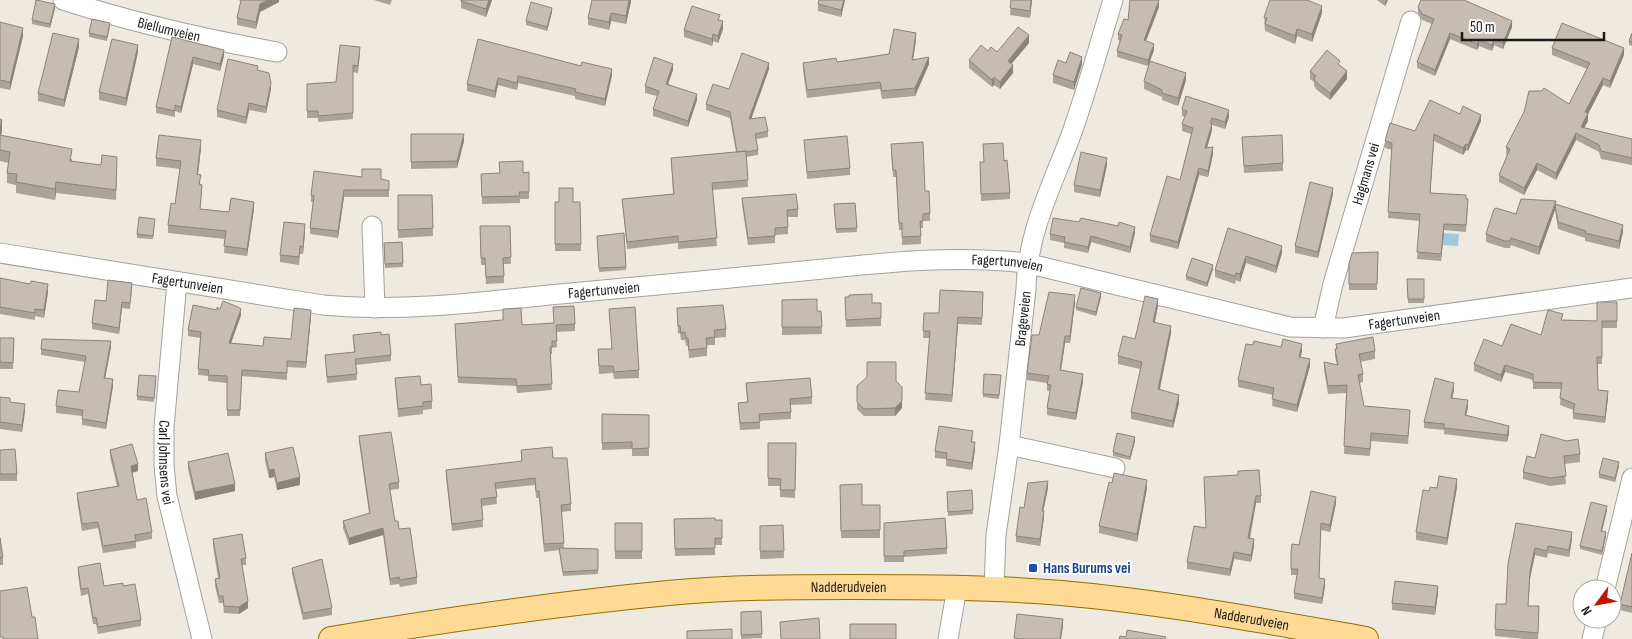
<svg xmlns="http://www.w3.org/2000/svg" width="1632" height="639" viewBox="0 0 1632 639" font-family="'Sofia Sans Condensed',sans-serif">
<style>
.water{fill:#9ecade}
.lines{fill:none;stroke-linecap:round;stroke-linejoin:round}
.minor-casing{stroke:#a2a2a2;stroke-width:21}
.major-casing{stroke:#936f00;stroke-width:26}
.minor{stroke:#fff;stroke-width:19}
.major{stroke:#ffda94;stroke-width:24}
.wall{fill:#a9a39a}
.shaded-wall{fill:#8a847d}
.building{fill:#c5bdb3;stroke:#8a847d}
.transit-dot{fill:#1a4fb4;stroke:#fff;stroke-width:2}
.labels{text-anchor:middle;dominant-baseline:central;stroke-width:4;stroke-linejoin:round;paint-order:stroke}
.street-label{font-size:15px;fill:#1b1b1b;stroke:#fff}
.transit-label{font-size:15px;font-weight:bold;fill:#164399;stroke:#fff;text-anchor:start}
</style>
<rect width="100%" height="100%" fill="#eeeae0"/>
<!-- water -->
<path class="water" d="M1442,233L1459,234L1458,246L1441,245Z"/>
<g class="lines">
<!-- minor casing -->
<g class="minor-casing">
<g id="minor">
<path id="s1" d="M63,0C134,23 204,39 277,52"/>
<path d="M372,226L375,308"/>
<path id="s2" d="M0,253L323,305C398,312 474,303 549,295C640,287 732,278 823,269C891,262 958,255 1026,263L1290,327L1344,328L1632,288"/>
<path id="s3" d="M177,282L164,427V465L167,496L202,639"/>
<path id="s4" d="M1323,328L1333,284L1411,21"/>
<path d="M1009,445L1115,468"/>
<path id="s5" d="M994,589L996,535L1009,445L1026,289C1027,233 1052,186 1071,135C1087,91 1099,45 1113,0"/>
<path d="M1605,589L1632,478"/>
<path d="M948,639L957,588"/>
<path d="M1592,639L1597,619"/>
</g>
</g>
<!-- major casing -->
<g class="major-casing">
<g id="major">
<path id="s6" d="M331,639C443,620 555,604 668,593C729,587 790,587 851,587C921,587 991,587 1061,593C1164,602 1264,621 1366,639"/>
</g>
</g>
<!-- minor -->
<use href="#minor" class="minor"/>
<!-- major -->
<use href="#major" class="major"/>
</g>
<!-- wall -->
<path class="wall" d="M238,0H279V2L260,12L256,29L237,25V18L241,1Z
M374,0H392L390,5Z
M461,0H492L486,17L461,8Z
M631,0L626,24L611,21L609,30L588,25V18Z
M819,0H845L841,17L818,11V4Z
M1011,0H1032L1030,18L1010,15Z
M1130,0H1159V7L1146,41L1154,50L1148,66L1117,57V51L1120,41L1118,40V34L1128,20Z
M1377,0H1388L1385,6Z
M1418,7L1512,27L1503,49L1494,45L1492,51L1479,46L1477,50L1450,39L1435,76L1417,68V62L1432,24L1422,20L1418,13Z
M55,8L50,28L32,24V20Z
M552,12L547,31L526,25V21Z
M1322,13L1312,42L1297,36L1295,44L1265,31L1264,17Z
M720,20L723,29L718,43L713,41L712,46L684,37V30Z
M0,22L23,36L10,90L0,88Z
M110,27L107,41L89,37V33Z
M1632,33V46L1629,45V41Z
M172,37L224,56L220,71L193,64L181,113L175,111V117L156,113V107Z
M478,39L612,75L605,106L575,99V96L518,83L517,90L498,85L495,98L467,91V84Z
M916,40L913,59L929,64L915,96L882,99L880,89L807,98L803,70V63L837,62L889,54Z
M1029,43L1011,64L1013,73L1000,89L994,85L992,87L969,68V60L988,51L997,52Z
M79,47L64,107L38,101V93Z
M1552,48L1624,55L1610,88L1603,85L1588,114V121L1584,128L1632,139V165L1601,159L1599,152L1576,140L1556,180L1537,170L1524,195L1499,182V175L1507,155H1506V147L1569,104L1587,69L1552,55Z
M138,52L126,106L99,100V92Z
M360,54L358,73L353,72V119L318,122V118H307V84L336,82Z
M1066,63L1082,64L1074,90L1053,83V75Z
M1340,66L1347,79L1330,100L1317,90L1314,86V82L1310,79V71Z
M769,69L751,119L768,131V137L756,139L758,150V155L746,157L748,187L712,190L717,246L678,249V243L627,249L622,199L673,194L671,158L736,152L730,118L706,110V104L729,89Z
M258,70L271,89L266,113L249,110L246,124L217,117V110Z
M673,70L668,84L697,100L688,127L653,116V109L657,96L645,93V86Z
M1186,80L1178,106L1162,100V97L1144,89V81Z
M1182,109L1229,117L1225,129L1212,125V130L1207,148L1213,154L1208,177L1199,175L1178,249L1150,242V235L1180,180L1191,134L1182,131V124L1185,117L1182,116Z
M1460,114L1481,121L1468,151L1466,150L1463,155L1434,141L1430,193L1466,199L1468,205L1466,232L1444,230L1441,261L1417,259L1420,221L1388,218L1392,150L1385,148V141Z
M0,119L2,131L1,135L72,159V161L117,168L116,200L56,193L55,200L16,193V185L7,183V173L9,163L0,161Z
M411,134L464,141L457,168L411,169Z
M1242,137L1283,163V171L1244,173Z
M804,140L850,168V175L807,179Z
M983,144L1004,161L1010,193V199L981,201L980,168L984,162Z
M201,148L198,174L202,192L200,209L229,212L254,209L247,256L224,253L225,239L168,233V225L175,204L180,169L156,166V158Z
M891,151L925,191L930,213V221H923V228H921V244L902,245V230H899L896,177H893Z
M1107,165L1100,197L1074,192V185Z
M529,172V199H520V203L482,204L481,174Z
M362,177L389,181V197H344L338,238L310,234V228L313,202H311V195Z
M1333,194L1318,258L1295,253V246Z
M398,195H432L433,236L398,238Z
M742,198L798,209V217H788V234L775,235V243L748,245L742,205Z
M555,202H580L581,251H555Z
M855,203L857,232L836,233L834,204Z
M1556,204L1623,232L1619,249L1585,241V238L1558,229L1555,210L1539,255L1511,245L1510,248H1505L1486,242V234L1516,214Z
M155,223L153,239L137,238V234Z
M480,226H510L511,264H504V283L486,284L485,265H481Z
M1228,228L1282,253L1276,273L1246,263L1240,282L1236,280L1235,284L1215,277V270Z
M305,232L303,254H300L299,265L280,262V255Z
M624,233L626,270L599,272L597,236Z
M1135,233L1130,253L1091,242L1088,253L1064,248V243L1050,240V234Z
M402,242L403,267L385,268L384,243Z
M1378,252L1377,290H1349V264Z
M1213,269L1207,287L1186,280V276Z
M0,278L48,292L44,318L35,316V320L0,314Z
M1407,279H1424V303H1408Z
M132,289L130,309L122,308L119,334L92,329V323L106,301Z
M983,292L982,325L958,324L952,402L925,400L930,338H923L924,313H939Z
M845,297L872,303H881V326L846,327Z
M1101,297L1096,316L1076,310V307Z
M782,300L817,311H821L822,334L782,335Z
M1075,302L1070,343H1065L1061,370L1083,381L1076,420L1047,415V408L1050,391H1047V383L1027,380V373L1039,335Z
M1617,302V328H1602V364H1598V390L1608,398L1605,423L1573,419V410L1560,405L1561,389H1533V380L1505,372L1501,382L1474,371V364L1502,346L1541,335L1563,320L1597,321Z
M1158,306L1155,322L1171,333L1160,389L1179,403L1173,428L1131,419V412L1140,369L1118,364V356L1135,339Z
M677,308L726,329V337L715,338V345H707V356L689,358L688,346H686L685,340H681L680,333L678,334Z
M609,309L639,370V378L614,379L613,373L599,374L598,349H612Z
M241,315L231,343L263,346L291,339L311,316L306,368L287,367V380L242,376L240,416H227V383L208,381V376L198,375L200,338L188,336V330Z
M455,324L522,325L575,324V331L556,332L557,347L552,348V354H550L552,390L517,393L516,386L458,383Z
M353,335H381L391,355V361L356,365L357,380L327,383L325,355L354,352Z
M0,338H14L13,369H0Z
M1336,344L1375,351V359L1360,362L1363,374V382L1359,383L1364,406L1410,417L1408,444L1371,441L1370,456L1344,454L1346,393L1328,394L1324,370V362L1337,365L1335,357V349H1336Z
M1253,345L1302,351L1300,357L1310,366L1297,412L1272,406L1273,395L1238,387V380Z
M111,347L105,378L113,386L106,429L82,425V416L56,413V406L79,392L85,362L41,355V349Z
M1001,375L999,399L983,397V394Z
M395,378L421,385L432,401V409L423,410V414L398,417Z
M156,380L154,402L137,400V396Z
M896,381L902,408L895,416H864L857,409V386Z
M746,383L812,397V404L791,405V419L760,421V429L740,430L738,403L747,402Z
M1454,390L1452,398L1468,407L1466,415L1509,433L1507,442L1444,434V430L1424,428V422Z
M0,397L25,411L22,432L0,429Z
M602,414L649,415V456H632V449L602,450Z
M359,436L399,482V489L390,490L395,521L399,529L417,577V584L400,587L399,584L390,585L383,535L349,545L343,528V521L369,513L359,442Z
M973,437L972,442L975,449L972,470L946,466V459L935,458V451Z
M1135,441L1130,460L1113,456V452Z
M768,443H796L795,498L780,497V486H768Z
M0,450L17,474V481H0Z
M110,450L138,471L132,473L137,500L152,532V539L136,542V548L103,553L98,528L82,531L77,500V493L117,486L110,457Z
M521,450L553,458L571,504V511L561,512L564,548L598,549V574L563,576L559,550L544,552L539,498H536L535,485L496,489L497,504L482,506L483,527L452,531L446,477V470L521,462Z
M265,453L300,485L277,490L274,477L269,478L265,461Z
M1580,454V462L1564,464L1566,484L1550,486L1523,479V472L1535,458Z
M188,462L235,491L195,500L188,469Z
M1619,466L1615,482L1599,478V474Z
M1112,483L1147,488L1137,542L1099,533V526Z
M1204,484L1261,496V503H1256L1250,539L1254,546L1251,562L1234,559L1230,576L1187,569V562L1206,528Z
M840,485L862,505H880V538H841Z
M1457,487L1447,545L1416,540V532L1429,491L1437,488Z
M1048,488L1043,511L1044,517L1040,546L1016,542V536L1024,508Z
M972,490L973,514L948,516L947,492Z
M1336,503L1330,532L1321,530L1319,578L1325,586L1322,604L1294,599V593L1297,575H1291V552Z
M1607,510L1602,531L1606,536L1602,555L1580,549V546Z
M674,519L722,520V545H715V555L675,556Z
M615,523H642V559H615Z
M884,523L947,548V554L904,557V562H884Z
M1516,523L1572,539L1569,557L1548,553L1547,558L1535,555L1530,578L1528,606H1539L1538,639H1525L1495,636V629L1506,604Z
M783,525L784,558L760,559V526Z
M0,538L3,557V565H0Z
M213,539L246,558V565H242L248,608L239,614L224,613L223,603H219L215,586V579L218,578L213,546Z
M1632,553V613L1620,610V604Z
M78,567L104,586H123L141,620V626L98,634L96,624H93L88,594L81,596L78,574Z
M292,568L332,608V615L303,620L292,574Z
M1438,593L1435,615L1392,610V603Z
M761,611L762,638L741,639V612Z"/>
<!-- shaded-wall -->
<path class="shaded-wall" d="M268,0H279V2L260,12L256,29V22L260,4Z
M489,0H492L486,17V9Z
M629,0H631V2L626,24V16Z
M844,0H845L841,17V10Z
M1031,0H1032L1030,18V11Z
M1159,0V7L1144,46V40Z
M1386,0H1388L1385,6V2Z
M55,4V8L50,28V24Z
M1322,6V13L1312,42V34Z
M552,8V12L547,31V27Z
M611,13V21L609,30V22Z
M723,21V29L718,43V36Z
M1512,21V27L1503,49V43Z
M23,28V36L10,90V82Z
M1297,29V36L1295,44V36Z
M916,33V40L912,67V60Z
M1450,33V39L1435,76V70Z
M713,34V41L712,46V39Z
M1029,35V43L1008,68V61Z
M79,39V47L64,107V100Z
M1494,39V45L1492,51V45Z
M1479,40V46L1477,50V44Z
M1154,44V50L1148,66V60Z
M138,45V52L126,106V98Z
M1624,48V55L1610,88V81Z
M224,50V56L220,71V64Z
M193,57V64L181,113V107Z
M929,57V64L915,96V88Z
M1082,57V64L1074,90V82Z
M769,63V69L749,125V119Z
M673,64V70L666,90V84Z
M1013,65V73L1000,89V82Z
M612,69V75L605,106V99Z
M1347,71V79L1330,100V93Z
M1186,73V80L1178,106V98Z
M518,76V83L517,90V83Z
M994,77V85L992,87V80Z
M498,78V85L495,98V91Z
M1603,78V85L1588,114V121L1581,134V127L1585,112Z
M271,83V89L266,113V107Z
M697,94V100L688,127V121Z
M249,103V110L246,124V117Z
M1229,110V117L1225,129V122Z
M1481,115V121L1468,151V145Z
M2,120V131L0,139V129Z
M1212,124V130L1205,155V148Z
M1576,133V140L1556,180V173Z
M464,134V141L457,168V161Z
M1434,134V141L1430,199V193Z
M201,140V148L197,182V174Z
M1466,144V150L1463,155V148Z
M1213,147V154L1208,177V171Z
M1107,158V165L1100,197V190Z
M1537,163V170L1524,195V188Z
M1199,168V175L1178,249V242Z
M56,182V193L55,200V189Z
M1333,188V194L1318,258V252Z
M344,190V197L338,238V231Z
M1556,201L1555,210L1539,255V247Z
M254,202V209L247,256V249Z
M305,224V232L303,254V247Z
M1444,224V230L1441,261V254Z
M1623,225V232L1619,249V241Z
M1135,227V233L1130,253V247Z
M1091,236V242L1088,253V247Z
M1282,246V253L1276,273V266Z
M1246,256V263L1240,282V274Z
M1213,265V269L1207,287V283Z
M48,284V292L44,318V310Z
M1101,293V297L1096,316V312Z
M1075,295V302L1070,343V336Z
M1158,299V306L1153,329V322Z
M122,302V308L119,334V328Z
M241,309V315L229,349V343Z
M311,310V316L306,368V362Z
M958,317V324L952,402V395Z
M1171,326V333L1158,396V389Z
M1065,336V343L1060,377V370Z
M111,341V347L104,384V378Z
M1302,344V351L1299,364V357Z
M1310,359V366L1297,412V405Z
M1505,365V372L1501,382V375Z
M1083,374V381L1076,420V413Z
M113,379V386L106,429V423Z
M1454,383V390L1451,404V398Z
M1608,391V398L1605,423V417Z
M1179,395V403L1173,428V421Z
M1468,400V407L1465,421V415Z
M902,401V408L895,416V408Z
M25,404V411L22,432V425Z
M1509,426V433L1507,442V435Z
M1135,437V441L1130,460V457Z
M975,442V449L972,470V463Z
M1619,462V466L1615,482V478Z
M138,464V471L131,473V466Z
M274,469V477L269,478V470Z
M300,477V485L277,490V483Z
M1457,479V487L1447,545V538Z
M1147,480V488L1137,542V534Z
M1048,481V488L1042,517V511Z
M235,484V491L195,500V492Z
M1256,496V503L1248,545V538Z
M1336,497V503L1330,532V525Z
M1607,506V510L1601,535V531Z
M1044,511V517L1040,546V539Z
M383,528V535L349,545V538Z
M1572,532V539L1569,557V550Z
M1606,532V536L1602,555V551Z
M1254,539V546L1251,562V555Z
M1535,548V555L1530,578L1528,613L1530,571Z
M1234,552V559L1230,576V569Z
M1325,579V586L1322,604V598Z
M1438,586V593L1435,615V607Z
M248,601V608L239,614V607Z
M1063,619V627L1061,639H1060Z"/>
<!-- building -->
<path class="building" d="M36,0L55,4L50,24L32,20Z
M241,0H268L260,4L256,22L237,18Z
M461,0H489L486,9L461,1Z
M592,0H629L626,16L611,13L609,22L588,18Z
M819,0H844L841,10L818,4Z
M1011,0H1031L1030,11L1010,8Z
M1130,0H1159L1144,40L1154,44L1148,60L1117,51L1122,35L1118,34L1124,19L1128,20Z
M1270,0H1307L1322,6L1312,34L1297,29L1295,36L1265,24L1267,18L1264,17Z
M1421,0H1464L1512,21L1503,43L1494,39L1492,45L1479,40L1477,44L1450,33L1435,70L1417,62L1434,19L1422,14L1418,7Z
M531,2L552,8L547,27L526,21Z
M692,6L720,15L718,20L723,21L718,36L713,34L712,39L684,30Z
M92,19L110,23L107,37L89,33Z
M0,22L23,28L10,82L0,80Z
M1562,23L1624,48L1610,81L1603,78L1585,112L1588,113L1581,127L1632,139V158L1601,151L1599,145L1576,133L1556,173L1537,163L1524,188L1499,175L1510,149L1506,147L1524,112L1529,91H1541L1544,88L1569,104L1590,63L1552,48Z
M1018,27L1029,35L1008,61L1013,65L1000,82L994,77L992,80L969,60L981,45L988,51L991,47L997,52Z
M894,29L916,33L912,60L929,57L915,88L882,91L880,82L807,90L803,63L836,58L837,62L889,54Z
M53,33L79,39L64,100L38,93Z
M1632,33V42L1629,41Z
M172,37L224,50L220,64L193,57L181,107L175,105V111L156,107Z
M112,39L138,45L126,98L99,92Z
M478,39L581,66L582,62L612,69L605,99L575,92L576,89L518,76L517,83L498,78L495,91L467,84Z
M340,45L360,47L358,66L353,65V113L318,116V111H307V84L336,82Z
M1327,50L1340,61L1338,64L1347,71L1330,93L1317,83L1314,79L1316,76L1310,71Z
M1070,52L1082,57L1074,82L1053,75L1058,60L1066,63Z
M742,53L769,63L749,119L765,117L768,131L755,134L758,150L746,152V151L737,152L730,112L706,104L713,84L729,89Z
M654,57L673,64L666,84L697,94L688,121L653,109L659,91L645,86Z
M228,59L258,66L257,70L269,73L271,83L266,107L249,103L246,117L217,110Z
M1150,61L1186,73L1178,98L1162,93V90L1144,81Z
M1186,96L1229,110L1225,122L1212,118L1210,123L1212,124L1205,148L1213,147L1208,171L1199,168L1178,242L1150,235L1167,176L1180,180L1193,128L1182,124L1187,111L1182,109Z
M1430,100L1460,114L1463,106L1481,115L1468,145L1466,144L1463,148L1434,134L1430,193L1466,195V199H1468L1466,225L1444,224L1441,254L1417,252L1420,214L1388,212L1392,143L1385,141L1390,123L1415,131Z
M0,119L2,120L0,129Z
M411,134H464L457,161L411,162Z
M0,135L72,149L70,161L101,165L102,155L117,157L116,190L56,182L55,189L16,182L17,174L7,173L10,152L0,150Z
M159,135L201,140L197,174L201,175L199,184L202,185L200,209L229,212L231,198L254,202L247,249L224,246L226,231L168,225L171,203L175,204L181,161L156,158Z
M1282,135L1283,163L1244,166L1242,137Z
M847,136L850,168L807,172L804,140Z
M923,142L925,191H929L930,213L923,214V221H920L921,236L902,237V223H899L896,170H893L891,144Z
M1003,143L1004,161L1007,160L1010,193L981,194L980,162H984L983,144Z
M746,151L748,180L712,183L717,238L678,242V236L627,242L622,199L674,194L671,158Z
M1081,152L1107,158L1100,190L1074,185Z
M523,161V173L529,172V192H519L520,196L482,197L481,174L500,173L499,162Z
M362,169H381V179L389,181V190H344L338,231L310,228L314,196L311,195L314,171L362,177Z
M1310,182L1333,188L1318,252L1295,246Z
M559,188H573V202H580L581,244H555V202H559Z
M796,194L798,209L787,210L788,227L775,228V236L748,238L742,198Z
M398,195H432L433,228L398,230Z
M1521,199L1556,201L1539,247L1511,238L1510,241H1505L1486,234L1494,209L1496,208L1516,214Z
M855,203L857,228L836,229L834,204Z
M1555,204L1623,225L1619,241L1585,233L1586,231L1558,222Z
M139,217L155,219L153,236L137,234Z
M1053,218L1079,222L1081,218L1118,226L1119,222L1135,227L1130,247L1091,236L1088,247L1064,242L1065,237L1050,234Z
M284,222L305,224L303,247L300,246L299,257L280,255Z
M480,226H510L511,257L503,258L504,276L486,277L485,258H481Z
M1228,228L1282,246L1276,266L1246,256L1240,274L1236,273L1235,276L1215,270Z
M624,233L626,267L599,268L597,236Z
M402,242L403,263L385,264L384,243Z
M1378,252L1377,284H1349V264L1352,253Z
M1192,258L1213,265L1207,283L1186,276Z
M0,278L30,284L31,281L48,284L44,310L35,309V313L0,307Z
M1407,279H1424V299H1408Z
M108,280L132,283L130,303L122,302L119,328L92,323L95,300L106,301Z
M1081,288L1101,293L1096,312L1076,307Z
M940,290L983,292L982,318L958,317L952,395L925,393L930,331H923L924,313H939Z
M1049,292L1075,295L1070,336H1065L1060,370L1083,374L1076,413L1047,408L1051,385L1047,384L1049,376L1027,373L1032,335H1039Z
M872,294V303H881V318L846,320L845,297H849V295Z
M1145,296L1158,299L1153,322L1171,326L1158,389L1179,395L1173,421L1131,412L1142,362L1118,356L1123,336L1135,339Z
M817,299V311H821L822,327H782V300Z
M223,301L238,307L241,309L229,343L263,346L264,337L291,339L294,308L311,310L306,362L287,361V373L242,370L240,410H227V376L208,375L209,370L198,369L201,332L188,330L193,305L217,310V307L220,309Z
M1597,302H1617V321H1602V357H1597L1598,390L1608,391L1605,417L1573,413L1575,404L1560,398L1562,383L1533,382V374L1505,365L1501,375L1474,364L1484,339L1502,346L1511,324L1541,335L1548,310L1563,314L1561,320L1597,321Z
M723,305L726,329L714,330L715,337L706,338L707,348L689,350L688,338H686L685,332L681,333L680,326H678L677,308Z
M574,306L575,324L556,325L557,341H552V347H550L552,384L517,386L516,379L458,377L455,324L503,320V309L521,308L522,325L554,323L553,307Z
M635,307L639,370L614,372L613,366H599L598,349H612L609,309Z
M381,332V335L389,334L391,355L355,359L357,374L327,377L325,355L355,352L353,335Z
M1373,337L1375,351L1359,354L1363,374L1358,375L1364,406L1410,410L1408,436L1371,433L1370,449L1344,446L1347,385L1328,386L1324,362L1338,365L1335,349H1337L1336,344Z
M0,338H14L13,363L0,362Z
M42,339L111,341L104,378L113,379L106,423L82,419L83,410L56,406L58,390L79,392L86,356L41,349Z
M1283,339L1302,344L1299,357L1310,359L1297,405L1272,399L1274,388L1238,380L1246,344L1253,345L1254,341L1281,347Z
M867,362H896V381L902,387V401L895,408L864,409L857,402V386L867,377Z
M984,374L1001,375L999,395L983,394Z
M139,375L156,376L154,398L137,396Z
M420,376L421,385L431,384L432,401L423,402V406L398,409L395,378Z
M810,378L812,397L790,399L791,412L759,414L760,422L740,423L738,403L748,402L746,383Z
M1435,378L1454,383L1451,398L1468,400L1465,415L1509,426L1507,435L1444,428V424L1424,422Z
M0,397L10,398V402L25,404L22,425L0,422Z
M602,414L649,415V448L632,449V442L602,443Z
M939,426L973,431L971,442H975L972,463L946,459L947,453L935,451Z
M391,432L399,482L389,484L395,521H398L399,529L410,528L417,577L400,580L399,577L390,579L383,528L349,538L343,521L370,513L359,436Z
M1117,433L1135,437L1130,457L1113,452Z
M1541,434L1567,441L1578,439L1580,454L1564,456L1566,476L1550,478L1523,472L1527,456L1535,458Z
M768,443H796L795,490H780L781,479L768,478Z
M132,444L138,464L131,466L137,500L146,498L152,532L135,535L136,541L103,546L98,522L82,524L77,493L119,486L110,450Z
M293,447L300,477L277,483L274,469L269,470L265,453Z
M552,447L553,458H567L571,504L561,505L564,543L544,544L539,491H536L535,478L495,483L497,497L481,499L483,520L452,524L446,470L522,461L521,450Z
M15,449L17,474H0V450Z
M228,453L235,484L195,492L188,462Z
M1603,458L1619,462L1615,478L1599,474Z
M1259,470L1261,496H1256L1248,538L1254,539L1251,555L1234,552L1230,569L1187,562L1194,526L1206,528L1204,477L1238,475V471Z
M1114,473L1147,480L1137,534L1099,526L1109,482L1112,483Z
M1439,476L1457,479L1447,538L1416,532L1423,490L1429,491L1430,487L1437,488Z
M1048,481L1042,511H1044L1040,539L1016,536L1020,507L1024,508L1028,483Z
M862,484V505H880V530L841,531L840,485Z
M972,490L973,510L948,512L947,492Z
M1311,491L1336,497L1330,525L1321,523L1319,578L1325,579L1322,598L1294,593L1298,569H1291V552L1292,544L1299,545Z
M1591,502L1607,506L1601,531L1606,532L1602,551L1580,546Z
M715,518V520H722V538H715V548L675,549L674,519Z
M945,518L947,548L904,551V556H884V523Z
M615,523H642V551H615Z
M1516,523L1572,532L1569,550L1548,546L1547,551L1535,548L1530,571L1528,606H1539L1538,633L1495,629L1496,604H1506L1508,564Z
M783,525L784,551H760V526Z
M242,534L246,558L241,559L248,601L239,607L224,606L223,596H219L215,579L220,578L213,539Z
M0,538L3,557L0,558Z
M559,548L598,549V570L563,572Z
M1632,553V607L1620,604Z
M322,559L332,608L303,613L292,568Z
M100,563L104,586L123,583V586L135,584L141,620L98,627L96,617L93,618L88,588L81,589L78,567Z
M1395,581L1438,586L1435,607L1392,603Z
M27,587L32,617H35L38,639H3V637H0V591Z
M761,611L762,634L741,635V612Z
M1017,614L1063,619L1060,639H1025L1014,638Z
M819,618L820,639H781L780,622Z
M850,624H896V639H850Z
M732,629V639H687V631Z
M1127,630L1166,637L1165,639H1119L1120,636L1126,637Z"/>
<!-- markers -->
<rect class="transit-dot" x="1028" y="563" width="10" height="10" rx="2.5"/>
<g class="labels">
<!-- street labels -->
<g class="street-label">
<text stroke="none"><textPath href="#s1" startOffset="110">Biellumveien</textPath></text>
<text stroke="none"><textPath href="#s4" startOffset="160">Hagmans vei</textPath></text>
<text stroke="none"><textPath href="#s2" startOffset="1014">Fagertunveien</textPath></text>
<text stroke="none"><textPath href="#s2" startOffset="190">Fagertunveien</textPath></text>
<text stroke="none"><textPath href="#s2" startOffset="609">Fagertunveien</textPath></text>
<text stroke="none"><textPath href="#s5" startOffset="272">Brageveien</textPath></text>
<text stroke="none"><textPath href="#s2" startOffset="1419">Fagertunveien</textPath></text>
<text stroke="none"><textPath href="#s3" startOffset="181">Carl Johnsens vei</textPath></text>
<text stroke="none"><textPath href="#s6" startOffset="521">Nadderudveien</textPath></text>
<text stroke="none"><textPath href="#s6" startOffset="926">Nadderudveien</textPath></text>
</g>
<!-- transit labels -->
<g class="transit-label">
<text x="1043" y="568">Hans Burums vei</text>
</g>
</g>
<!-- north arrow -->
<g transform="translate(1597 604) rotate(238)"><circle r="24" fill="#ffffff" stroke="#a4a4a4"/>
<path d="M0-4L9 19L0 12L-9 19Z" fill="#c71200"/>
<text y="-8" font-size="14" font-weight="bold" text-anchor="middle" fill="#1b1b1b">N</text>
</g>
<!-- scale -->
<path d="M1462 32v8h142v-8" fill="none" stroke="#1b1b1b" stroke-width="2.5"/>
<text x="1470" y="32" font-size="15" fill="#1b1b1b" stroke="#ffffff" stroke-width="4" paint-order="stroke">50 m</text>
</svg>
